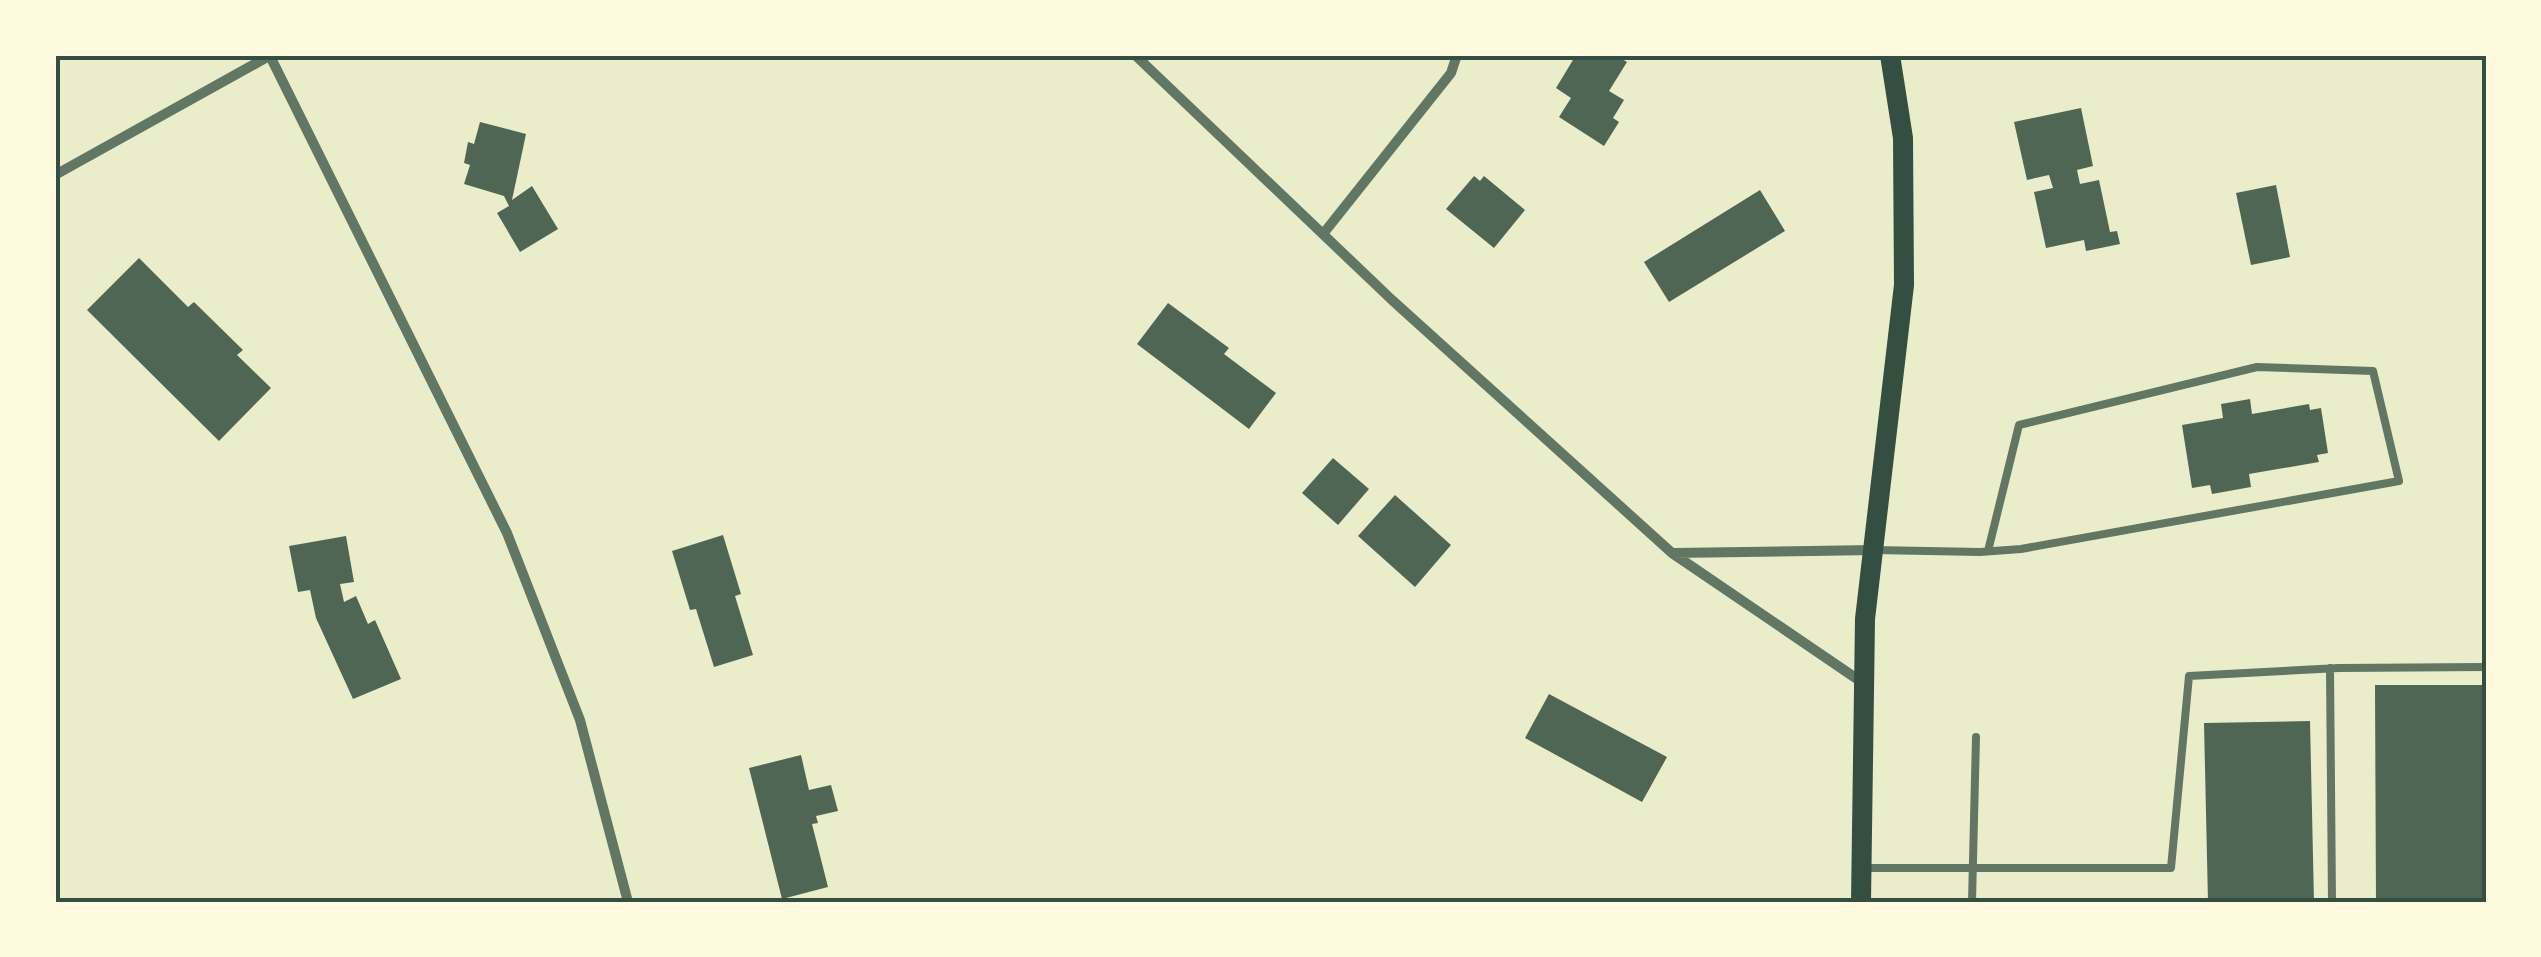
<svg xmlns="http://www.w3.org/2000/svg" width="2541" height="957" viewBox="0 0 2541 957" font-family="Montserrat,sans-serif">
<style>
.building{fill:#4f6655}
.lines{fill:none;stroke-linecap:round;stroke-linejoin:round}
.service{stroke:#617663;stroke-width:8}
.minor{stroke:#617663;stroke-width:10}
.secondary{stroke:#344e41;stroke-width:20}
.neatline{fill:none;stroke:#344e41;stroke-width:4}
</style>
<rect width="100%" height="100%" fill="#e9edc9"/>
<!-- building -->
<path class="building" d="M1576,55H1615L1627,62L1609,91L1624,100L1613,118L1619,122L1604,146L1559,117L1571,98L1556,88Z
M2081,108L2093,166L2077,170L2080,184L2099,180L2110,232L2117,231L2120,244L2086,251L2084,240L2046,248L2034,192L2053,188L2049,175L2027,180L2014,122Z
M480,122L526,134L512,200L532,186L558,229L520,252L497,213L509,206L504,196L464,184L470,165L464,163L468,142L474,144Z
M1474,176L1480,181L1484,176L1525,210L1494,248L1446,209Z
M2276,185L2290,257L2251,265L2236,193Z
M1760,190L1785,231L1669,302L1644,262Z
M139,258L188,307L194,302L243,350L237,355L271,388L219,441L87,310Z
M1168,303L1229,348L1224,354L1276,393L1249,429L1137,344Z
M2250,399L2252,414L2309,404L2310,410L2321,408L2328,453L2317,455L2319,462L2249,474L2251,487L2212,494L2210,485L2192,488L2182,425L2223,418L2221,404Z
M1333,458L1369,489L1338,525L1302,493Z
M1395,495L1451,545L1415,587L1358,536Z
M723,535L741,594L735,596L753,655L714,667L696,609L690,610L672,551Z
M346,536L354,582L340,584L344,602L356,596L368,624L375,620L401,679L353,699L316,618L310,590L298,592L289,546Z
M2375,685H2486V902H2376Z
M1549,694L1667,757L1642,802L1525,738Z
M2310,721L2314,902H2208L2204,723Z
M801,755L809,790L831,785L838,811L816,816L818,823L812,824L828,887L782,899L749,768Z"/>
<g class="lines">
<!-- service -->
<path class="service" d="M1874,550L1980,552L2021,549L2399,481L2373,371L2257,367L2019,425L1988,551
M2330,668L2332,902
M1865,868H2171L2189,676L2339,668L2486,667
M1972,902L1976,737"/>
<!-- minor -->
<path class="minor" d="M1135,55L1392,300L1672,553L1863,683
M270,56L507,533L580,720L628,902
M55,175L271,55
M1323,234L1451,73L1457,55
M1673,553L1874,550"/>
<!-- secondary -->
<path class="secondary" d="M1861,902L1865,619L1904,285L1903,138L1890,55"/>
</g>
<!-- border -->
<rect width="2541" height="957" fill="none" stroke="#fefae0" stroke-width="115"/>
<rect x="58" y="58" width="2426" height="842" class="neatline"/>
</svg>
